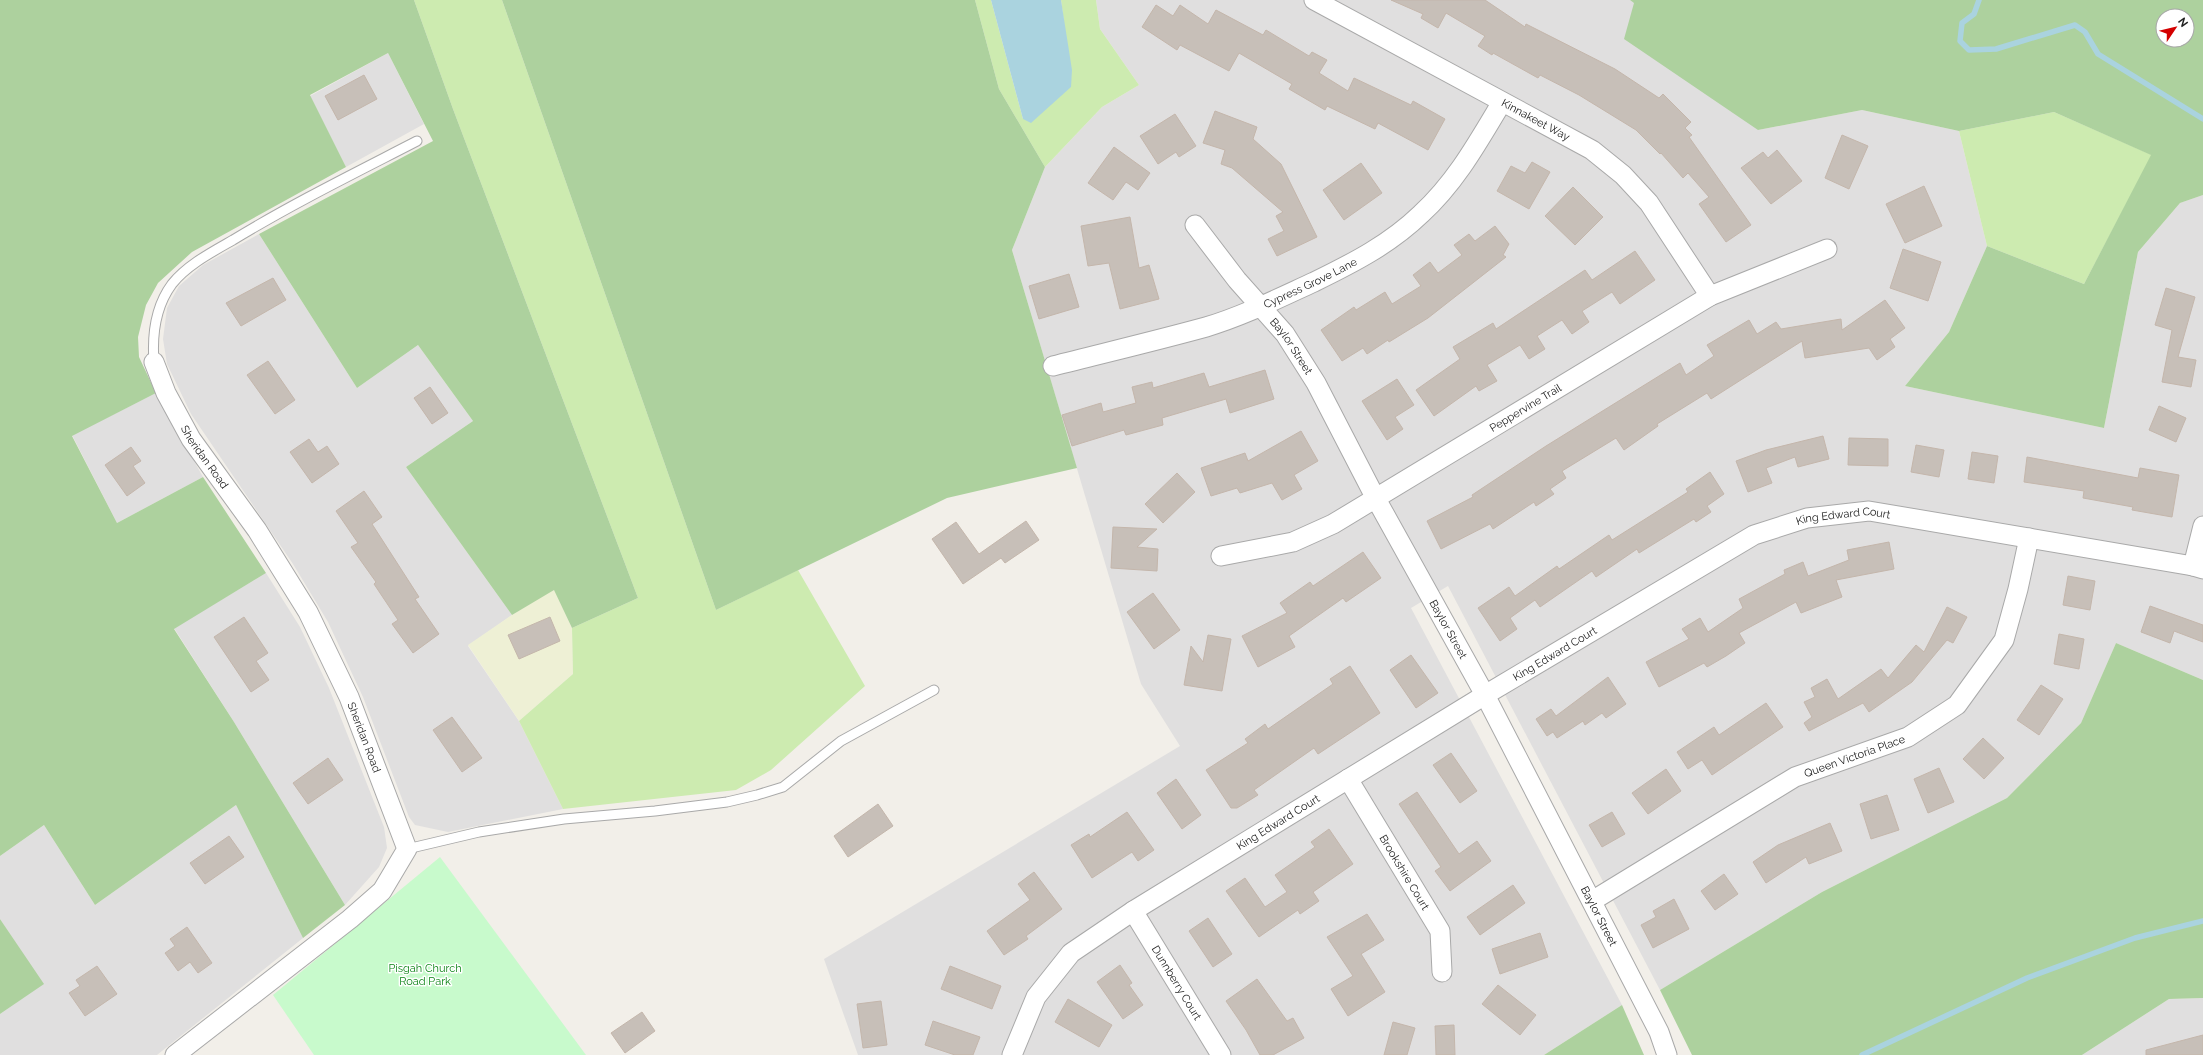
<svg xmlns="http://www.w3.org/2000/svg" width="2203" height="1055" viewBox="0 0 2203 1055" font-family="Raleway,sans-serif">
<style>
.residential{fill:#e0dfdf}
.farmland{fill:#eef0d5}
.grass{fill:#cdebb0}
.forest{fill:#add19e;fill-rule:evenodd}
.park{fill:#c8facc}
.water{fill:#aad3df}
.lines{fill:none;stroke-linecap:round;stroke-linejoin:round}
.stream{stroke:#aad3df;stroke-width:5.5}
.building{fill:#c7bfb8;stroke:#c4b6ab}
.lane-casing{stroke:#a9a9a9;stroke-width:11}
.street-casing{stroke:#a9a9a9;stroke-width:21}
.lane{stroke:#fff;stroke-width:9}
.street{stroke:#fff;stroke-width:19}
.labels{text-anchor:middle;dominant-baseline:central;stroke-width:3;stroke-linejoin:round;paint-order:stroke}
.street-label{font-size:11px;fill:#222;stroke:#fff}
.park-label{font-size:11px;fill:#0c8416;stroke:#fff}
</style>
<rect width="100%" height="100%" fill="#f2efe9"/>
<!-- residential -->
<path class="residential" d="M1096,0H1630L1634,2L1758,130L1862,110L1959,131L1987,246L1949,332L1905,386L2104,428L2138,252L2180,203L2203,195V680L2116,643L2081,723L2007,798L1822,892L1660,990L1448,586L1411,608L1622,1005L1544,1055H858L824,959L1180,746L1141,684L1012,250L1045,167L1102,107L1139,85L1100,29Z
M388,53L424,124L346,167L310,96Z
M259,234L357,388L418,345L473,421L406,467L512,615L468,646L519,721L563,809L448,832L415,825L409,817L363,697L328,622L293,564L191,414L167,364L163,339L167,308L179,286L203,265Z
M156,393L203,477L117,523L72,435Z
M266,573L300,627L329,688L384,827L387,848L379,867L345,905L234,722L174,628Z
M236,805L303,938L157,1055H0V1014L43,984L0,919V856L44,825L95,905Z
M2203,998V1055H2082L2169,999Z"/>
<!-- farmland -->
<path class="farmland" d="M554,589L572,628L573,674L519,721L468,645L512,615Z"/>
<!-- grass -->
<path class="grass" d="M414,0H502L716,610L798,570L865,686L771,770L736,790L563,809L519,721L573,674L572,628L638,598L453,109Z
M975,0H991L1023,119L1066,39L1061,0H1096L1100,29L1139,85L1102,107L1045,167L999,89Z
M2054,112L2152,155L2084,284L1987,246L1959,131Z"/>
<!-- forest -->
<path class="forest" d="M0,0H414L453,109L638,598L572,628L554,590L512,615L406,467L473,421L418,345L357,388L259,234L433,141L388,53L310,95L346,167L192,252L158,283L146,305L138,337L139,357L156,393L72,436L117,523L203,477L266,573L174,629L234,722L345,905L303,938L236,805L95,905L44,825L0,856Z
M502,0H975L999,89L1045,167L1012,250L1077,468L947,498L716,610Z
M1630,0H2203V195L2180,203L2138,252L2104,428L1905,386L1949,332L1987,246L2084,284L2151,155L2054,112L1959,131L1862,110L1758,130L1624,39L1634,3ZM2163,16H2187V40H2163Z
M2116,643L2203,680V998L2169,999L2082,1055H1692L1660,990L1822,892L2007,798L2081,723Z
M0,919L44,984L0,1014Z
M1622,1005L1644,1055H1544Z"/>
<!-- park -->
<path class="park" d="M440,857L586,1055H314L273,995Z"/>
<!-- water -->
<path class="water" d="M991,0H1061L1072,70L1071,87L1031,123L1023,119Z"/>
<g class="lines">
<!-- stream -->
<path class="stream" d="M1979,0L1974,14L1962,23L1960,41L1969,50L1996,49L2075,25L2085,32L2098,54L2203,119
M1862,1055L2027,978L2135,938L2203,921"/>
</g>
<!-- building -->
<path class="building" d="M1391,0H1485L1525,27L1526,24L1615,69L1659,98L1663,94L1691,122L1685,128L1692,135L1689,137L1751,225L1726,242L1699,204L1709,197L1688,173L1683,178L1661,153L1660,154L1636,130L1579,95L1540,75L1538,78L1493,53L1492,55L1478,46L1485,36L1446,13L1438,28L1421,18L1423,14Z
M1156,5L1173,16L1180,5L1208,24L1216,10L1263,35L1266,30L1309,56L1312,52L1327,60L1319,73L1348,91L1354,78L1411,105L1413,101L1445,119L1428,150L1378,123L1375,129L1327,106L1325,110L1289,89L1292,84L1239,53L1229,71L1180,45L1177,50L1142,27Z
M364,75L377,99L338,120L325,96Z
M1215,111L1257,127L1253,139L1281,164L1317,237L1277,256L1268,239L1284,231L1276,216L1283,212L1232,168L1221,164L1225,150L1203,143Z
M1175,114L1196,146L1179,157L1176,152L1158,164L1140,136Z
M1842,135L1868,146L1849,189L1825,178Z
M1114,147L1150,173L1138,190L1126,182L1113,200L1088,183Z
M1777,150L1802,181L1771,204L1741,168L1763,152L1768,158Z
M1532,162L1550,172L1529,209L1497,191L1511,166L1525,173Z
M1361,163L1382,193L1344,220L1323,190Z
M1924,186L1942,226L1905,243L1886,204Z
M1573,187L1603,217L1575,245L1545,216Z
M1130,217L1139,268L1149,265L1159,299L1120,309L1109,263L1088,266L1081,226Z
M1495,226L1509,244L1503,255L1506,257L1428,318L1389,342L1388,340L1367,354L1363,348L1342,361L1321,330L1354,307L1356,310L1385,292L1392,304L1421,286L1413,275L1430,262L1438,273L1462,255L1454,245L1469,234L1475,241Z
M1903,249L1941,262L1928,301L1890,288Z
M1635,251L1655,280L1620,304L1612,292L1582,311L1589,322L1572,334L1562,320L1537,336L1545,349L1529,359L1520,345L1487,365L1497,381L1479,391L1476,386L1434,416L1416,390L1460,359L1453,347L1493,323L1496,329L1585,270L1592,280Z
M1069,274L1079,307L1039,319L1029,286Z
M273,278L286,300L241,326L226,303Z
M2166,288L2195,297L2178,357L2196,360L2191,387L2162,382L2172,330L2155,325Z
M1885,300L1905,328L1890,339L1895,347L1877,360L1869,348L1805,358L1802,341L1711,399L1707,393L1657,424L1658,426L1624,450L1616,438L1562,471L1566,478L1550,489L1554,494L1536,506L1534,502L1493,529L1490,524L1441,549L1427,521L1473,497L1472,495L1546,446L1680,363L1686,375L1714,356L1707,345L1749,320L1757,334L1776,322L1781,329L1841,319L1842,330Z
M268,361L295,400L275,414L247,375Z
M1265,370L1274,399L1230,413L1226,399L1162,418L1163,425L1126,435L1124,430L1072,446L1062,415L1101,403L1103,412L1136,403L1132,387L1152,382L1153,388L1204,373L1209,387Z
M1397,379L1414,405L1395,417L1403,429L1387,440L1362,401Z
M430,387L448,413L432,424L414,398Z
M2159,406L2186,418L2176,442L2149,430Z
M1301,431L1318,461L1294,475L1302,489L1282,500L1272,483L1240,493L1237,488L1211,496L1201,468L1245,453L1248,461Z
M1823,436L1829,459L1798,467L1795,457L1766,468L1772,483L1748,492L1736,461L1766,450Z
M1849,438L1888,439V466L1848,465Z
M309,439L318,452L327,446L339,464L312,483L290,452Z
M1916,445L1944,450L1939,477L1911,472Z
M131,447L141,461L133,466L145,483L127,496L105,465Z
M1972,452L1998,456L1994,483L1968,479Z
M2027,457L2138,478L2140,468L2179,475L2172,517L2132,510L2133,507L2083,498L2084,491L2024,482Z
M1710,472L1724,494L1707,506L1711,512L1696,522L1694,519L1639,553L1637,549L1596,577L1592,571L1540,607L1535,600L1510,618L1517,629L1500,641L1478,608L1509,587L1515,596L1557,566L1559,569L1609,535L1612,540L1688,492L1686,489Z
M1177,473L1195,492L1163,523L1145,504Z
M364,491L382,517L372,524L419,597L415,599L439,634L413,653L392,624L398,620L374,584L376,582L351,547L358,543L336,511Z
M1026,521L1039,540L1005,563L1001,558L963,584L932,539L956,522L979,554Z
M1113,527L1157,529L1137,547L1158,549L1157,571L1111,568Z
M1889,542L1894,569L1836,580L1842,597L1801,613L1796,602L1739,633L1745,643L1726,656L1707,667L1704,663L1659,687L1646,662L1689,639L1682,629L1700,618L1708,632L1743,608L1739,599L1785,574L1784,570L1803,562L1808,576L1849,560L1847,550Z
M1363,552L1381,578L1346,602L1343,598L1289,636L1295,647L1258,667L1242,636L1287,613L1280,603L1310,582L1313,586Z
M2068,576L2095,581L2090,610L2063,605Z
M1153,593L1180,630L1154,649L1127,612Z
M2150,606L2203,625V642L2174,631L2170,643L2141,632Z
M1947,607L1967,617L1953,643L1947,640L1912,682L1869,712L1863,703L1809,731L1804,723L1812,717L1804,702L1815,697L1811,688L1827,679L1838,699L1881,669L1888,678L1916,645L1924,652Z
M244,617L268,653L256,661L269,680L251,692L214,637Z
M550,617L560,641L519,659L508,635Z
M2059,634L2084,639L2079,669L2054,664Z
M1208,635L1231,639L1222,691L1184,685L1191,646L1203,662Z
M1411,655L1438,693L1416,708L1390,670Z
M1350,666L1380,713L1318,754L1314,748L1254,790L1258,795L1237,808H1231L1206,770L1248,743L1245,739L1265,724L1268,729L1333,684L1330,679Z
M1608,677L1626,704L1606,718L1602,713L1585,725L1583,721L1557,738L1553,732L1547,736L1536,719L1551,709L1556,716Z
M2041,685L2063,699L2039,735L2017,720Z
M1766,703L1783,727L1712,775L1702,760L1688,769L1677,752L1714,727L1719,735Z
M452,717L482,758L462,772L433,730Z
M1983,738L2004,758L1984,779L1963,759Z
M1451,753L1477,791L1460,803L1433,765Z
M328,758L343,780L308,804L293,783Z
M1939,768L1954,802L1928,813L1914,779Z
M1666,769L1681,791L1648,814L1632,793Z
M1176,779L1201,815L1182,829L1157,793Z
M1417,792L1459,854L1477,841L1491,861L1450,891L1435,871L1441,867L1399,804Z
M1887,795L1899,830L1871,839L1860,804Z
M878,804L893,826L848,857L834,836Z
M1127,812L1154,850L1138,861L1132,852L1092,878L1071,845L1089,834L1090,837Z
M1612,812L1625,834L1602,847L1589,825Z
M1830,823L1842,851L1809,864L1806,857L1766,883L1753,862L1778,845Z
M1329,829L1353,864L1313,892L1319,901L1300,914L1298,910L1259,937L1226,891L1245,878L1265,907L1287,892L1275,875L1315,847L1311,842Z
M229,836L244,857L205,884L190,863Z
M1034,872L1062,909L1026,936L1028,939L1004,955L987,931L1030,900L1018,884Z
M1724,874L1738,894L1715,910L1701,891Z
M1513,885L1525,903L1480,935L1467,917Z
M1674,899L1689,929L1653,948L1641,925L1656,917L1653,911Z
M1367,914L1384,940L1361,954L1385,992L1348,1016L1331,989L1353,976L1327,937Z
M1208,918L1232,954L1213,967L1189,931Z
M187,927L212,963L198,973L190,962L178,971L165,953L175,946L170,939Z
M1540,933L1548,957L1500,974L1492,949Z
M1120,965L1132,983L1129,985L1143,1005L1123,1019L1097,982Z
M97,966L117,994L85,1016L69,993L80,986L76,980Z
M950,966L1001,986L992,1009L941,989Z
M1257,979L1287,1021L1293,1018L1304,1038L1273,1055H1260L1246,1030L1226,1001Z
M1498,985L1536,1015L1520,1035L1482,1004Z
M1068,999L1112,1025L1099,1047L1055,1022Z
M881,1001L887,1045L863,1048L857,1004Z
M642,1012L655,1031L625,1053L611,1033Z
M933,1021L980,1037L973,1055H955L925,1045Z
M1393,1022L1415,1028L1407,1055H1384Z
M1454,1025L1455,1055H1436L1435,1026Z
M2203,1035V1055H2146V1050Z"/>
<g class="lines">
<!-- lane casing -->
<g class="lane-casing">
<path id="lane" d="M154,362C152,336 155,307 172,284C187,265 212,252 233,240C292,204 355,173 417,141
M407,849L479,832L564,819L655,811L727,802L757,795L783,787L841,741L934,690"/>
</g>
<!-- street casing -->
<g class="street-casing">
<g id="street">
<path id="s1" d="M1314,0L1592,150L1623,175L1649,203L1710,296"/>
<path id="s2" d="M1195,225L1237,280L1285,334L1316,383L1375,497L1485,695L1659,1032L1667,1055"/>
<path id="s3" d="M154,362L166,393L191,439L257,530L308,612L349,697L407,849L382,891L350,919L175,1055"/>
<path id="s4" d="M1053,366C1104,353 1155,341 1206,327C1243,316 1279,298 1314,282C1353,263 1390,244 1421,214C1456,182 1478,142 1502,102"/>
<path id="s5" d="M1221,556L1293,542L1333,524L1710,296L1827,249"/>
<path d="M2193,566L2203,526"/>
<path id="s6" d="M1348,779L1440,931L1442,972"/>
<path id="s7" d="M1592,901L1795,777L1908,737L1957,705L2004,640L2018,589L2029,538"/>
<path id="s8" d="M1133,911L1221,1055"/>
<path id="s9" d="M1012,1055L1036,997L1071,953L1133,911L1485,695L1754,535L1807,518L1869,511L2193,566L2203,569"/>
</g>
</g>
<!-- lane -->
<use href="#lane" class="lane"/>
<!-- street -->
<use href="#street" class="street"/>
</g>
<g class="labels">
<!-- street labels -->
<g class="street-label">
<text stroke="none"><textPath href="#s1" startOffset="252">Kinnakeet Way</textPath></text>
<text stroke="none"><textPath href="#s4" startOffset="271">Cypress Grove Lane</textPath></text>
<text stroke="none"><textPath href="#s2" startOffset="155">Baylor Street</textPath></text>
<text stroke="none"><textPath href="#s5" startOffset="342">Peppervine Trail</textPath></text>
<text stroke="none"><textPath href="#s3" startOffset="108">Sheridan Road</textPath></text>
<text stroke="none"><textPath href="#s9" startOffset="1012">King Edward Court</textPath></text>
<text stroke="none"><textPath href="#s2" startOffset="479">Baylor Street</textPath></text>
<text stroke="none"><textPath href="#s9" startOffset="688">King Edward Court</textPath></text>
<text stroke="none"><textPath href="#s3" startOffset="432">Sheridan Road</textPath></text>
<text stroke="none"><textPath href="#s7" startOffset="301">Queen Victoria Place</textPath></text>
<text stroke="none"><textPath href="#s9" startOffset="364">King Edward Court</textPath></text>
<text stroke="none"><textPath href="#s6" startOffset="109">Brookshire Court</textPath></text>
<text stroke="none"><textPath href="#s2" startOffset="803">Baylor Street</textPath></text>
<text stroke="none"><textPath href="#s8" startOffset="84">Dunnberry Court</textPath></text>
</g>
<!-- park labels -->
<g class="park-label">
<text x="425" y="968">Pisgah Church<tspan x="425" dy="13">Road Park</tspan></text>
</g>
</g>
<!-- north arrow -->
<g transform="translate(2175 28) rotate(55)"><circle r="19" fill="#ffffff" stroke="#a7a7a7"/>
<path d="M0-3L7 15L0 10L-7 15Z" fill="#d40000"/>
<text y="-6" font-size="11" font-weight="bold" text-anchor="middle" fill="#222222">N</text>
</g>
</svg>
